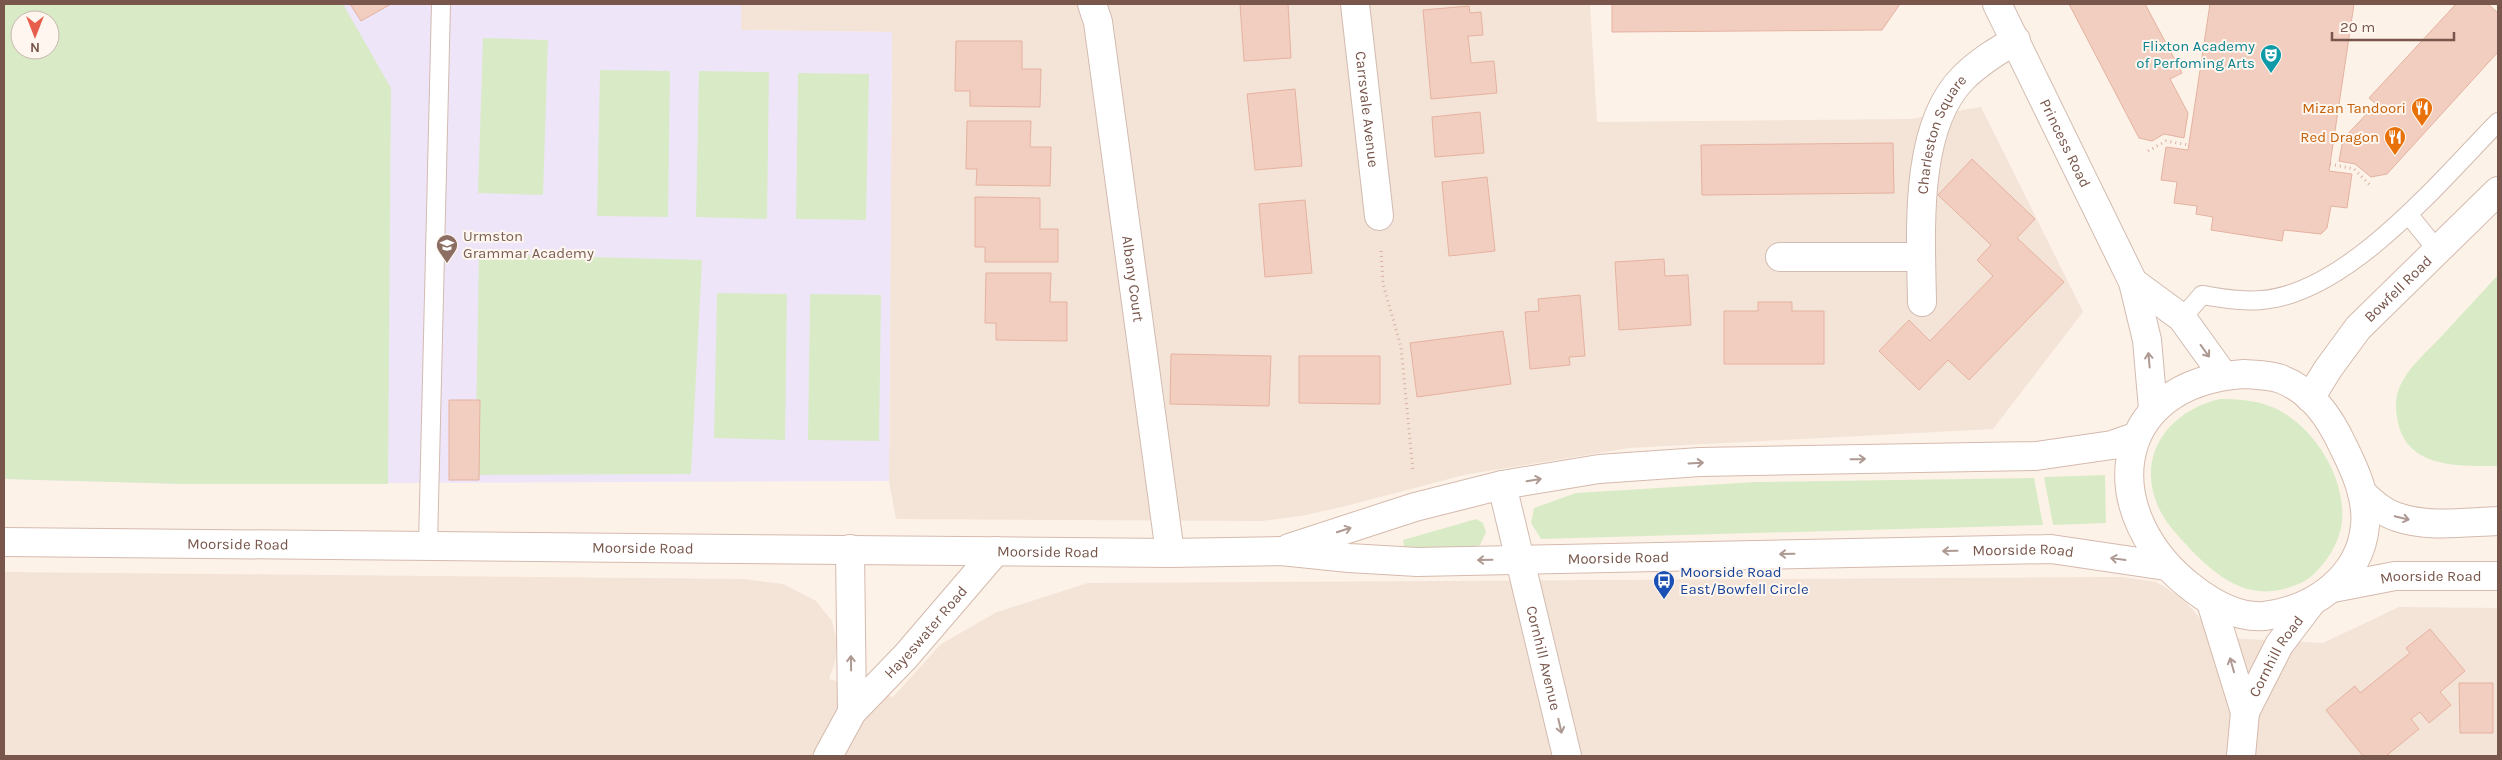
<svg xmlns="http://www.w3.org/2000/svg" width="2502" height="760" viewBox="0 0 2502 760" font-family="Karla,sans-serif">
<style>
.residential{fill:#f4e3d7}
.education{fill:#efe5f9;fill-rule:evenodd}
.green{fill:#d9ebc6;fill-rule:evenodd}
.building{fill:#f2cec0;stroke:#e5b2a0}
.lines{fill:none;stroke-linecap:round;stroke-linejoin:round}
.lane-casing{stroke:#d2bbb0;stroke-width:20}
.street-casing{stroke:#d2bbb0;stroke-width:30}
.secondary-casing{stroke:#d5baad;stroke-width:30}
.path{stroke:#d8b1a2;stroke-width:3;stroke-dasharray:1 4;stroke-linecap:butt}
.lane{stroke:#fff;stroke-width:18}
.street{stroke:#fff;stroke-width:28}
.secondary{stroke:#fff;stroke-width:28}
.oneway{stroke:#ae9a93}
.labels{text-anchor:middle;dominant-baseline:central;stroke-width:4;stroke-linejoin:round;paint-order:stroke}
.culture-label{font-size:15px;fill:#0d838f;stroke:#fff7ef;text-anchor:end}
.food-label{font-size:15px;fill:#c56008;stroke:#fff7ef;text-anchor:end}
.street-label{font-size:15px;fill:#78564b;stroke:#fff7ef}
.education-label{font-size:15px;fill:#785e54;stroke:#fff7ef;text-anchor:start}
.transit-label{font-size:15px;fill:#164399;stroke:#fff7ef;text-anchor:start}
</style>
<rect width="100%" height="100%" fill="#fdf2e8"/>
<!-- residential -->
<path class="residential" d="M741,4H1590L1597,122L1910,119L1981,107L2083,312L1993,429L1629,448L1464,475L1346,506L1306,515L1262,521L896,519L889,481L892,32L740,30Z
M4,572L743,579L783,584L816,601L832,621L837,642L835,662L829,679L893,697L941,644L997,612L1088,583L2123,577L2156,582L2181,597L2199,617L2210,637L2323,643L2399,607L2498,608V756H4Z"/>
<!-- education -->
<path class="education" d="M4,4H741V30L892,32L889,481L185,484L4,479ZM20,20H50V50H20Z"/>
<!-- green -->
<path class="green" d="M4,4H343L391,88L388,484H185L4,479ZM20,20H50V50H20Z
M483,38L548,40L543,195L478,193Z
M600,70L670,71L668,217L597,216Z
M699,71L769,72L767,219L696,217Z
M798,73L869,74L866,220L796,219Z
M479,254L702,260L691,474L475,475Z
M2498,275V466C2458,466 2404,469 2397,417C2394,402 2397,389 2405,377C2414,363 2427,351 2438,340C2458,318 2478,297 2498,275Z
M717,293L787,294L785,440L714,438Z
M810,294L881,295L879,441L808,440Z
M2220,399C2238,399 2256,400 2272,407C2314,424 2350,483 2341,528C2337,546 2327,561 2315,573C2307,581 2295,586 2284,589C2246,599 2218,577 2192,551C2182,540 2171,529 2163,516C2132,462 2164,412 2220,399Z
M2105,475L2106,523L2053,525L2044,477Z
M2034,478L2043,525L1541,539L1531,523L1534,508L1576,493L1756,482Z
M1476,519L1483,523L1486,532L1480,545L1472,547L1404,548L1403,540Z"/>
<!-- building -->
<path class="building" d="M350,4H391L361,21Z
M1240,4H1288L1291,58L1244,61Z
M1612,4H1900L1882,30L1612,32Z
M2069,4H2145L2182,73L2170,79L2188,113L2184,138L2164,134L2152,141L2139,138Z
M2210,4H2354L2329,171L2352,174L2347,208L2331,206L2327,228L2321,234L2284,230L2282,241L2211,230L2213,217L2196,214L2197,206L2174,203L2177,182L2161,180L2166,147L2188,150Z
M2456,4H2488L2498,13V52L2387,174L2371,177L2355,164L2339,161L2343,139L2376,104L2369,98Z
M1469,6L1470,13L1481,12L1483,35L1468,36L1471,63L1494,61L1497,93L1431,99L1423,10Z
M956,41H1022V69H1041L1040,107L970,106V91H955Z
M1295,89L1302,166L1255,170L1247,94Z
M1480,112L1484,153L1435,157L1432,117Z
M967,121H1031L1030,147H1051L1050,186L976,185L977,169H966Z
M1893,143L1894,193L1702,195L1701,145Z
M1972,159L2035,219L2017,238L2064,282L1969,380L1948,360L1919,390L1879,351L1909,320L1930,341L1993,276L1977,260L1991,245L1938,195Z
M1487,177L1495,251L1449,256L1442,182Z
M975,197L1040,198V229H1058V262H985V247H975Z
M1305,200L1312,273L1265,277L1259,204Z
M1664,259L1665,276L1688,275L1691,325L1619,330L1615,262Z
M986,273H1051L1050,302H1067V341L996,340V323H985Z
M1580,295L1585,356L1569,357L1570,365L1530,369L1525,312L1539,311L1538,299Z
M1758,302H1792V311H1824V364H1724V311H1758Z
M1503,331L1511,384L1417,397L1410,343Z
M1171,354L1271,356L1269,406L1170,404Z
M1299,356H1380V404L1299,403Z
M449,400H480L479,480H449Z
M2430,629L2465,671L2440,692L2451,705L2429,723L2420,712L2411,719L2419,729L2386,756H2363L2326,710L2355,686L2360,693L2410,653L2406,648Z
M2459,683H2493V733H2460Z"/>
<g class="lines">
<!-- lane casing -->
<g class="lane-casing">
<path id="lane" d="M2408,214L2438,251
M2182,318L2202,295C2222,298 2242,302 2262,300C2348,293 2440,181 2498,122
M428,545L441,4"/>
</g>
<!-- street casing -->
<g class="street-casing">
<g id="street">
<path id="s1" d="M1092,4L1098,22L1170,553"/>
<path id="s2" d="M1355,4L1379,216"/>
<path id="s3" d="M1997,4L2133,282L2147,340L2153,409"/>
<path d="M1780,257H1921"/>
<path d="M2133,282L2182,318L2223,375"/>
<path id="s4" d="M1922,302C1921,236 1913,128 1963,78C1979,62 1997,51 2016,40"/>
<path id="s5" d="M1502,485L1567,756"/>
</g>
</g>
<!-- secondary casing -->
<g class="secondary-casing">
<g id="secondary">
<path d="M2244,374C2256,375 2270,375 2281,379C2312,391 2330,418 2343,446C2355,470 2368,498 2365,526C2360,578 2313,610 2264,616C2238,618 2215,605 2195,590C2096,517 2106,383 2244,374Z"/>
<path id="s6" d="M2310,398L2328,369L2358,328L2498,191"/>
<path d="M2362,493C2372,502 2383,513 2397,517C2428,528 2466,522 2498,521"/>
<path id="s7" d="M4,542L1170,553L1281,551L1349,558L1417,562L2051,549L2166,566"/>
<path d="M1289,548L1415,507L1502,485L1599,469L1700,462L2036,456L2112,445L2135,437"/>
<path d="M850,549L852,712"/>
<path id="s8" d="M2333,588L2395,576H2498"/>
<path d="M2211,602L2245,712L2241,756"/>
<path id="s9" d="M2245,712L2279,645L2311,603"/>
<path id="s10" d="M828,756L852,712L906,656L996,551"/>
</g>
</g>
<!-- path -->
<path class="path" d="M2148,151L2166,141L2189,145
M2330,164L2354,169L2372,187
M1381,251L1383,284L1401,347L1413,472"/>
<!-- lane -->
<use href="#lane" class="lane"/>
<!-- street -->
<use href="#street" class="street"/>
<!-- secondary -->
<use href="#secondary" class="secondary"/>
</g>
<!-- one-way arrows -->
<defs><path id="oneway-shaft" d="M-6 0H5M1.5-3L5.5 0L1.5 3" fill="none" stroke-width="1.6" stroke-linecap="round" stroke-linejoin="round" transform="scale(1.25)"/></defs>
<g class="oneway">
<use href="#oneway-shaft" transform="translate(2205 351) rotate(54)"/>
<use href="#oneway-shaft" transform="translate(2149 360) rotate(-95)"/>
<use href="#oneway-shaft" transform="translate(1858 459) rotate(-1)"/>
<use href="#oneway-shaft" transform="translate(1696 463) rotate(-3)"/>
<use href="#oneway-shaft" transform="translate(1534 480) rotate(-10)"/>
<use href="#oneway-shaft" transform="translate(2402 518) rotate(13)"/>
<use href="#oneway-shaft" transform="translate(1344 530) rotate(-18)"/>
<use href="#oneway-shaft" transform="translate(1950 551) rotate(179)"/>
<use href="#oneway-shaft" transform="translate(1787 554) rotate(179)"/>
<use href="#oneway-shaft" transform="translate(2118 559) rotate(-172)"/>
<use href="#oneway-shaft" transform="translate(1485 560) rotate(179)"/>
<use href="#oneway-shaft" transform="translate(851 663) rotate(-91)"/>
<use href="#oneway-shaft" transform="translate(2232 665) rotate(-106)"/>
<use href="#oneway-shaft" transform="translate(1560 726) rotate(77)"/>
</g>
<!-- icons -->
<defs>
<g id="theatre-pin" transform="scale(1.125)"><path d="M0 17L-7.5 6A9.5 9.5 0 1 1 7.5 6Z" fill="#0f9aa8" stroke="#fff7ef"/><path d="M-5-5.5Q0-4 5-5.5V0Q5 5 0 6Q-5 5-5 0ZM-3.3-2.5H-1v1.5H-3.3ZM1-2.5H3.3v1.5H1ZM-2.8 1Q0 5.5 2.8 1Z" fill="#fff"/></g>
<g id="restaurant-pin" transform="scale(1.125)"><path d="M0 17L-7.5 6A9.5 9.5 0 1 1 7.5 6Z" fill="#e8710a" stroke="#fff7ef"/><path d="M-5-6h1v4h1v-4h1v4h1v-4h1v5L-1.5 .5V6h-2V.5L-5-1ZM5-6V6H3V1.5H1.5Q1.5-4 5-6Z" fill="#fff"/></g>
<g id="school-pin" transform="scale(1.125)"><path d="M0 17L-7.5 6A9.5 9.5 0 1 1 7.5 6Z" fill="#8d6e63" stroke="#fff7ef"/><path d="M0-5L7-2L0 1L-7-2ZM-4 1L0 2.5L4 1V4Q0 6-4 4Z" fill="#fff"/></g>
<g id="bus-pin" transform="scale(1.125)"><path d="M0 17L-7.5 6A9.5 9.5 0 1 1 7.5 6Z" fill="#1a4fb4" stroke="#fff7ef"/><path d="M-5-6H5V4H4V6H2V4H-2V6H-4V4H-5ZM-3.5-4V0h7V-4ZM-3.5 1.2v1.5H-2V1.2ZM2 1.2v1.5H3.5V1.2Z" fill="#fff"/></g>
</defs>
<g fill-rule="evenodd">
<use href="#theatre-pin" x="2271" y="55"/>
<use href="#restaurant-pin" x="2422" y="108"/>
<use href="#restaurant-pin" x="2395" y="137"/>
<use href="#school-pin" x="447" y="245"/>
<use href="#bus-pin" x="1664" y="581"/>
</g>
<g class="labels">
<!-- culture labels -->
<g class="culture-label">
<text x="2255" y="46">Flixton Academy<tspan x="2255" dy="17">of Perfoming Arts</tspan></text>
</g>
<!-- food labels -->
<g class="food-label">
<text x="2406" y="108">Mizan Tandoori</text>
<text x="2379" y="137">Red Dragon</text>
</g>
<!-- street labels -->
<g class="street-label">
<text stroke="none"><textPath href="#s2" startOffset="106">Carrsvale Avenue</textPath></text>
<text stroke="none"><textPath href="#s4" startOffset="171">Charleston Square</textPath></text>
<text stroke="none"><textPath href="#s3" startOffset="155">Princess Road</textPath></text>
<text stroke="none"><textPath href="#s1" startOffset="278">Albany Court</textPath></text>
<text stroke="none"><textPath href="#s6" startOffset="141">Bowfell Road</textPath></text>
<text stroke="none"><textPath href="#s7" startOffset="234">Moorside Road</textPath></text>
<text stroke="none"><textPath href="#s7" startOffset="639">Moorside Road</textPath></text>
<text stroke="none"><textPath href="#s7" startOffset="1044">Moorside Road</textPath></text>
<text stroke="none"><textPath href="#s7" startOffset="2020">Moorside Road</textPath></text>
<text stroke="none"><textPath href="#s7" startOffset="1615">Moorside Road</textPath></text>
<text stroke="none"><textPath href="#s8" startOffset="99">Moorside Road</textPath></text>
<text stroke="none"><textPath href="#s10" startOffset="159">Hayeswater Road</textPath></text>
<text stroke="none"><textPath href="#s9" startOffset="64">Cornhill Road</textPath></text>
<text stroke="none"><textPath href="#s5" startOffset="178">Cornhill Avenue</textPath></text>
</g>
<!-- education labels -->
<g class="education-label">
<text x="463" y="236">Urmston<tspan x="463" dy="17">Grammar Academy</tspan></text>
</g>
<!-- transit labels -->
<g class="transit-label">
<text x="1680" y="572">Moorside Road<tspan x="1680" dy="17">East/Bowfell Circle</tspan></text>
</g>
</g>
<!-- border -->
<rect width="2502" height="760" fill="none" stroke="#78564b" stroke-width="10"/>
<!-- north arrow -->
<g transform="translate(35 35) rotate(180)"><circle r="24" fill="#fff7ef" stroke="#c9b7ad"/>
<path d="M0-4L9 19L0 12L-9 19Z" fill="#e75e4d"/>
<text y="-8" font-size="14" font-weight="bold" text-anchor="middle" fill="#78564b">N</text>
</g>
<!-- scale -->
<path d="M2332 32v8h122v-8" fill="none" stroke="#78564b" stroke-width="2.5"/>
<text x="2340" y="32" font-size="15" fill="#78564b" stroke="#fff7ef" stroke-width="4" paint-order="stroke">20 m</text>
</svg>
